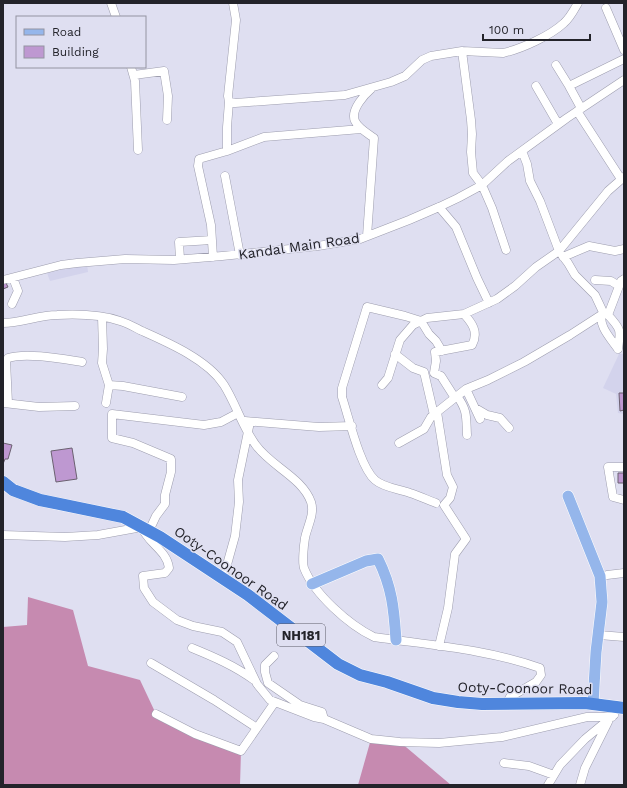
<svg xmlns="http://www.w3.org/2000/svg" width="627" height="788" viewBox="0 0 627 788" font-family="'Work Sans',sans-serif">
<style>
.built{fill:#d3d3ec}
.forest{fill:#c68ab0}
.building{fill:#be98d1;stroke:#6b6170}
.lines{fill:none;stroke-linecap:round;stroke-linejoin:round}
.minor-casing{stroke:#9d9dae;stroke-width:9}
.major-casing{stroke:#fff;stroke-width:12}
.highway-casing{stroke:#fff;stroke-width:13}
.minor{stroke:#fff;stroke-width:8}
.major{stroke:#95b6eb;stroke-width:11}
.highway{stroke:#4f86dd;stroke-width:12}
.labels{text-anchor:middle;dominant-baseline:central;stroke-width:3;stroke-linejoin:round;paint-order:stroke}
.shield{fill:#dfdff1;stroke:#5b5b66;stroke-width:1}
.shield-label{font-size:13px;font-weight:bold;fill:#23232a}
.street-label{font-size:14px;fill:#23232a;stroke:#dfdff1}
</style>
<rect width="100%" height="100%" fill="#dfdff1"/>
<!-- built -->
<path class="built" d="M87,264L88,272L50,281L47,273Z
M619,354H624V414L618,413L616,394L603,388Z"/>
<!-- forest -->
<path class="forest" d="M28,597L73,610L88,666L140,680L156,714L241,751L240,785H3V627L27,625Z
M371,739L400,742L451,785H358Z"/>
<!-- building -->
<path class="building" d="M6,283L8,287L3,289V284Z
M619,393H624V410L620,411Z
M3,443L12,445L8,459H5L3,464Z
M72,448L77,479L56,482L51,451Z
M618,473H624V483H618Z"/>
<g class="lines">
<!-- minor casing -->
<g class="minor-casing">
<path id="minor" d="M111,3L116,17
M233,3L236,20L228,96L229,102L235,103L345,95L391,82L405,76L422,60L431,56L462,51L503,53C521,49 550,36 564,23C570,18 574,10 578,3
M606,8L624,50
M462,51L471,120L472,134L471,152L473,173L482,185L492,208L506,250
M556,65L569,86
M131,67L135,81L138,150
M134,75L164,71L168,96L167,120
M536,86L558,124
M581,108L569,86L624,59
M577,111L621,179
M227,151L264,137L361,129
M522,151L527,164L530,181L540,201L559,251L568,263L575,275L595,295L603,312C596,324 612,340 618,349
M225,176L240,255
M439,207L456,227L477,278L489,303
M367,236L374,138C367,133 358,128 355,121C350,110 365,94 372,88
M213,257L211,225L198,166L199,159L227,151V127L229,102
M563,257L589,246L615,251L624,249
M180,259L179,242L212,240
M3,280L61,265L77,263L125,259L174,260L222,256L318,246L360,239L409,220L439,207L458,198L482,185L508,161L567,118L624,80
M595,280L611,281L619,286
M12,304L18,291L13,278
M603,312L608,315L621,281L624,279
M608,315C621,329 621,330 618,349
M102,317L103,349L102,363L109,385L106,403
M3,323C21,323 39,315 57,315C77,314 100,314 120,321C127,323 134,327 142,331C169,343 208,360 224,385C236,404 242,426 255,444C270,466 302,477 311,502C315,514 307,527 305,538C304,544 302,562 304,568C314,594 349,625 374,637C429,645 487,649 540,668L541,675L536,682L510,697L506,704
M395,354L413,368L424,372L434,415
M109,385L123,386L182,397
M382,385L388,378L400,340L413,325L427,318L464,314L497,299L515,286L536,267L559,251L608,191L624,177
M466,389L480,419
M457,396C468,411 466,418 467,435
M455,398L441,376L434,373L436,361L435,352L472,345C479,332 472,323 464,314
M4,403L39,407L75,406
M8,403L6,361L8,358C26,352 63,359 82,362
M475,408L487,415L500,418L509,428
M437,412L447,475L453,487L450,498L444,505L466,539L455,554L448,608L439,646
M245,421L319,427L352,426
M399,443L424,429L431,417L437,412L466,389L488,380L524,362L570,335L601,315
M624,467H608L613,497L624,500
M436,503C428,500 419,496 410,493C400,489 384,488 375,480C360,467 349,418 342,397V388L367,307L405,316L421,321L429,334L436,341L442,351
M149,531L156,516L165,504V495L171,472V459L133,443L112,438V414L204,425L221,422L238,413
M3,535L65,537L98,535L142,527C147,543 167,550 169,568L165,573L143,576L144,588L153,602L177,620L193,626L222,632L237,642L257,684L270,700L314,717L324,719L322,712L300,705L268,683L265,672V665L274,656
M607,575L624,573
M223,579L235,536L239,502L238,480L250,422
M599,635L624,637
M192,648C214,657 235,666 254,680
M151,663L214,700L257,728
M156,714L195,734L241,751L275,702
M324,719L371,739L400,742L439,743L502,737L587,717H612
M504,763L529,766L554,775
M548,785L560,765L585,739L614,715
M580,785L585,768L608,722"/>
</g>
<!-- major casing -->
<g class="major-casing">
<path id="major" d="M568,496L600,576L602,602L596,652L593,704
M312,584L366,561L378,559C392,587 394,609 396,640"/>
</g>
<!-- highway casing -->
<g class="highway-casing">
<path id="highway" d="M3,482L13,490L40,500L123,517L160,537L248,595L338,664L360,675L387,682L433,698L458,702L482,704L585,703L624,708"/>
</g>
<!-- minor -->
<use href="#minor" class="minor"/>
<!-- major -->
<use href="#major" class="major"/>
<!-- highway -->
<use href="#highway" class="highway"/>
</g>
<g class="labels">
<!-- shield labels -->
<rect class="shield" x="277" y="624" width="48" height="22" rx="3"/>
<g class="shield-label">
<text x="301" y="635">NH181</text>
</g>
<!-- street labels -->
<g class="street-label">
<text transform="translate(299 246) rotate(-8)">Kandal Main Road</text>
<text transform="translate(231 568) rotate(35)">Ooty-Coonoor Road</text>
<text transform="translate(525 688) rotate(1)">Ooty-Coonoor Road</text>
</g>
</g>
<!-- border -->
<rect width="627" height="788" fill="none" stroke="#23232a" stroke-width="8"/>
<!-- legend -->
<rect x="16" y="16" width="130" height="52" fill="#dfdff1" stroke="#9494a1"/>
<rect x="24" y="29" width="20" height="6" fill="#95b6eb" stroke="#9494a1"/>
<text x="52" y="36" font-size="12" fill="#23232a">Road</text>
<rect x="24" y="46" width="20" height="12" fill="#be98d1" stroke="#9494a1"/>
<text x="52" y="56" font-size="12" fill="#23232a">Building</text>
<!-- scale -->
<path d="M483 34v6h107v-6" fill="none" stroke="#23232a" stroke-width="2"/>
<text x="489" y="34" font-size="12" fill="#23232a" stroke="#dfdff1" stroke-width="3" paint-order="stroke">100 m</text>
</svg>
